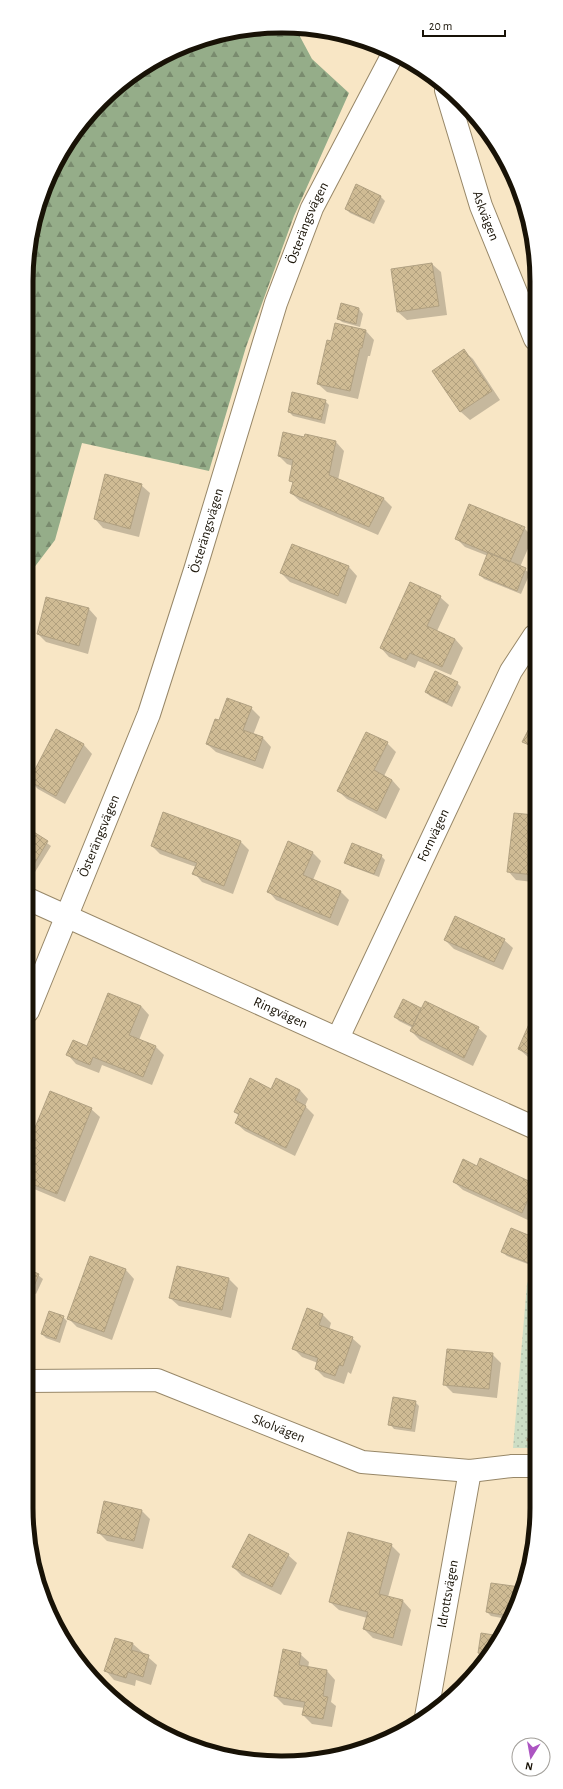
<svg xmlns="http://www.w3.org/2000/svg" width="563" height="1789" viewBox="0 0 563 1789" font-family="'Alegreya Sans',sans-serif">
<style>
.grass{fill:url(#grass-dots)}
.forest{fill:url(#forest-firs)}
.shadow{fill:#0003}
.building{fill:url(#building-cross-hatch);stroke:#b1a182}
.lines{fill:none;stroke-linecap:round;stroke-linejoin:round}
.minor-casing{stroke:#978768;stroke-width:24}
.path{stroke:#b3a58a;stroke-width:2.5;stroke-dasharray:3 3;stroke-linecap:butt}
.minor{stroke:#fff;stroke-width:22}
.labels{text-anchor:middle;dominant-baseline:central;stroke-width:4;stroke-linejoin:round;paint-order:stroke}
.street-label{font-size:14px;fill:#181206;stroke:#fff}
.rim{fill:none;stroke:#181206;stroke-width:5}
</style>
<defs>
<pattern id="grass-dots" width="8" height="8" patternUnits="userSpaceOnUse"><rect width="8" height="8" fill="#cddec5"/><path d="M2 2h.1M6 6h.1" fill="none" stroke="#afbda8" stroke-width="1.8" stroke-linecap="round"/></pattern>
<pattern id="forest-firs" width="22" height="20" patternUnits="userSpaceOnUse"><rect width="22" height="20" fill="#95ad89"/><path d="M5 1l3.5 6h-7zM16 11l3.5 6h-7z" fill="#798b6e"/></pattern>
<pattern id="building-cross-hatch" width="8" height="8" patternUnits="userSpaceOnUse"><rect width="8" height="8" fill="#cfbb94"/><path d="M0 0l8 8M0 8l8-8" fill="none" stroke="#b1a07e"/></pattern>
</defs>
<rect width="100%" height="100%" fill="#f8e6c5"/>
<!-- grass -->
<path class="grass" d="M533,1271L532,1448H513L527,1284Z"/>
<!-- forest -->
<path class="forest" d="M232,31H297L312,59L349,93L294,216L246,347L209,471L82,443L55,540L30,573L31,231L69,139L140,69Z"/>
<!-- shadow -->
<path class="shadow" d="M357,186L381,197L385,201L374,224L350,213L346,209Z
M432,264L441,272L447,315L407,320L398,312Z
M341,305L359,309L363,314L360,327L342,322L338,318Z
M366,331L374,340L370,356H368L358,399L327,392L318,384L332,342Z
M464,351L473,359L500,400L470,420L461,412L434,371Z
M325,401L329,405L325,424L293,416L289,412Z
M305,438L336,442L344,451L338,480L383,498L392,507L378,535L300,501L291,493L294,484L290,480L293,466L287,464L279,456Z
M141,485L150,493L139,537L103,528L95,519Z
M524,528L533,537L520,567L530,573L521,594L484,579L480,575L488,556L465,547L456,538Z
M292,545L349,567L357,576L346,604L290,582L281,573Z
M440,597L449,605L437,631L455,639L463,648L451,675L418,661L415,668L389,657L381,648Z
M47,598L89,609L97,618L88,654L46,642L38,634Z
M457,683L461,687L452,707L430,696L426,692Z
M251,708L260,717L253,735L263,738L271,747L263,769L216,752L207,744L220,721Z
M534,721V751L524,741Z
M57,731L84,745L92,754L65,804L38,789L29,780Z
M387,743L396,752L384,776L392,780L400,789L386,819L347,799L338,791Z
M534,816L533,882L516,880L508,871Z
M29,830L51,846L35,872L28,868Z
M240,841L249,850L233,894L202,882L194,873L196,867L160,854L152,846Z
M313,853L321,861L313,880L341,892L349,900L338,926L276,900L268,891Z
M381,856L385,860L379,877L350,866L345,862Z
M445,940H504L513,948L503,970L454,949Z
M403,1000L422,1010L478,1028L487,1036L473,1066L420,1040L411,1031L413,1028L399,1021L395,1017Z
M141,1006L149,1015L139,1040L155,1046L164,1055L152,1085L102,1065L99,1073L76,1064L68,1055L88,1047Z
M533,1017V1060L528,1057L519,1049Z
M533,1080V1087L531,1085Z
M271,1090H300L308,1099L305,1106L314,1115L295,1156L245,1131L236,1123L239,1116L235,1112Z
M91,1109L100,1117L65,1202L27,1186V1149Z
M477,1167L533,1184V1216L530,1221L463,1190L454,1182Z
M533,1238V1266L507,1256L502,1252Z
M178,1268L229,1279L238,1288L231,1318L179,1306L170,1298Z
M27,1270L38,1275L43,1279L36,1294L27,1290Z
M126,1270L134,1279L112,1340L77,1327L68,1318Z
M307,1309L323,1315L331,1323L329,1330L352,1338L361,1346L351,1374L348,1372L344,1384L324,1377L316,1369L318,1363L302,1357L294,1349Z
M63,1317L67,1321L60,1343L46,1338L42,1334Z
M492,1354L501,1363L497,1398L453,1393L444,1384Z
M415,1402L419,1406L415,1432L394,1429L390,1424Z
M141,1510L150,1519L143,1549L107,1541L98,1532Z
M391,1545L400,1554L388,1597L403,1601L411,1610L402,1646L373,1638L364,1629L367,1618L339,1610L330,1602Z
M288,1555L297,1563L281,1595L242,1576L233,1567Z
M519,1588L507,1619L491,1616L487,1612Z
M499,1637L494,1649L486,1657H484L479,1653Z
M133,1644L157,1665L151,1685L136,1680L135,1686L114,1680L106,1671Z
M300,1654L309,1662L308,1668L327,1671L335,1680L331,1702L336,1706L332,1727L312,1724L303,1715L305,1708L284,1705L275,1696Z"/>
<!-- building -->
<path class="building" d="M356,184L381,196L370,221L345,209Z
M432,263L439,306L397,312L391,269Z
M341,303L359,308L356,324L337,319Z
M335,323L366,330L362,348H360L350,391L317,384L327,340L331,341Z
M464,349L492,391L460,412L432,371Z
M292,392L326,400L321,420L288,412Z
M283,432L304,437L305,434L336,441L329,475L384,498L369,527L290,493L293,482L289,481L293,460L278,456Z
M105,474L142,484L130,529L94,519Z
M469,504L525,527L510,562L455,539Z
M292,544L349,566L338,596L280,573Z
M488,552L526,568L517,591L479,575Z
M410,582L441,596L427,626L455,639L442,667L410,653L406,660L380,648Z
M46,597L89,608L79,646L37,634Z
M435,671L458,682L447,703L425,692Z
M227,698L252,707L243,730L263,737L255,761L206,744L215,719L219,720Z
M534,719V747L522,742Z
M56,729L84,744L56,796L29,781Z
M366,732L388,742L374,770L392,780L377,811L337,791Z
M163,812L241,841L224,886L192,874L197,863L151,846Z
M514,813L534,815V875L507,872Z
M29,829L48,841L31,869L28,867Z
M288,841L313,852L303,875L341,891L330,918L267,892Z
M352,843L382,855L374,874L344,863Z
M455,916L505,939L494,962L444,940Z
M108,993L141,1006L129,1035L156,1046L143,1077L93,1057L90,1065L66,1055L73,1040L87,1046Z
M403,999L421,1008L413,1026L394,1017Z
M425,1001L479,1027L464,1058L410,1031Z
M533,1015V1056L518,1049Z
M250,1078L271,1089L276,1078L300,1090L295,1100L306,1106L286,1148L235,1123L239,1114L234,1112Z
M50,1091L92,1108L57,1194L27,1182V1147Z
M480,1158L533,1183V1188L522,1213L453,1182L463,1159L477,1166Z
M511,1228L533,1237L531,1264L501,1252Z
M90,1256L126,1269L104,1332L67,1319Z
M177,1266L229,1278L222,1310L169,1298Z
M27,1269L39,1274L32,1291L27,1289Z
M307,1308L323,1314L319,1325L353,1337L343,1366L339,1365L335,1376L315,1369L318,1358L292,1349Z
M49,1311L64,1316L56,1339L41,1334Z
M447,1349L493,1353L489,1389L443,1385Z
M393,1397L416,1401L411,1429L388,1425Z
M104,1501L142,1510L134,1541L97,1533Z
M348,1532L392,1544L379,1594L403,1600L393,1638L363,1629L368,1612L329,1602Z
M249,1534L289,1554L272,1587L232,1567Z
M491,1583L520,1587L508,1616L486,1612Z
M481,1633L500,1636L494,1649L488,1655L478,1653Z
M115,1638L133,1643L131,1650L149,1655L143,1677L128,1672L126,1678L104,1671Z
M283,1649L301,1653L299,1665L327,1670L323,1696L328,1697L323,1719L302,1715L305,1702L274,1696Z"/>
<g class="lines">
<!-- minor casing -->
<g class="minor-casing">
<g id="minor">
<path id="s1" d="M446,90L481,206L535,339"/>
<path id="s2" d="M28,899L533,1127"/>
<path id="s3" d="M28,1011L149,714L195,570L276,303L312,208L393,54"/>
<path id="s4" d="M338,1038L511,671L534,636"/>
<path id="s5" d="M26,1381L157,1380L362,1462L470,1471L512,1466H532"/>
<path id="s6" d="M426,1717L470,1471"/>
</g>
</g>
<!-- path -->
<path class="path" d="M527,1441L532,1433"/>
<!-- minor -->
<use href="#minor" class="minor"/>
</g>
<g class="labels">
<!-- street labels -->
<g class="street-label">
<text stroke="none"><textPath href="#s1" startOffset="132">Askvägen</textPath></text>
<text stroke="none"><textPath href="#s3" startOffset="837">Österängsvägen</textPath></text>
<text stroke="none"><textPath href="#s3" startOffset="513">Österängsvägen</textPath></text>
<text stroke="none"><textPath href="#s3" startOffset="189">Österängsvägen</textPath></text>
<text stroke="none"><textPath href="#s4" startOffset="224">Fornvägen</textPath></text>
<text stroke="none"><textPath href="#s2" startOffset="277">Ringvägen</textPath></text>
<text stroke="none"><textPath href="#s5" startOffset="262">Skolvägen</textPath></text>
<text stroke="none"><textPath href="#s6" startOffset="125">Idrottsvägen</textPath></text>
</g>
</g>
<!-- crop -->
<path d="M0 0H563V1789H0ZM281 33H282A248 248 0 0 1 530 281V1508A248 248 0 0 1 282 1756H281A248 248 0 0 1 33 1508V281A248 248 0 0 1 281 33Z" fill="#fff" fill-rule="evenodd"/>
<path class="rim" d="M281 33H282A248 248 0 0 1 530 281V1508A248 248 0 0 1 282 1756H281A248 248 0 0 1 33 1508V281A248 248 0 0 1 281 33Z"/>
<!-- north arrow -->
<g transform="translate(531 1757) rotate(191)"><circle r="19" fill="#ffffff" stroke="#a3a09b"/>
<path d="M0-3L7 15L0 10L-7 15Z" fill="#ac55c2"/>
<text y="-6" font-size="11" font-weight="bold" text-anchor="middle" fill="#181206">N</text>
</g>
<!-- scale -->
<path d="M423 30v6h82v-6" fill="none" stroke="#181206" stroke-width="2"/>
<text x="429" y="30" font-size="12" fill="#181206" stroke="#ffffff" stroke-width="3" paint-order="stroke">20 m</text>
</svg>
